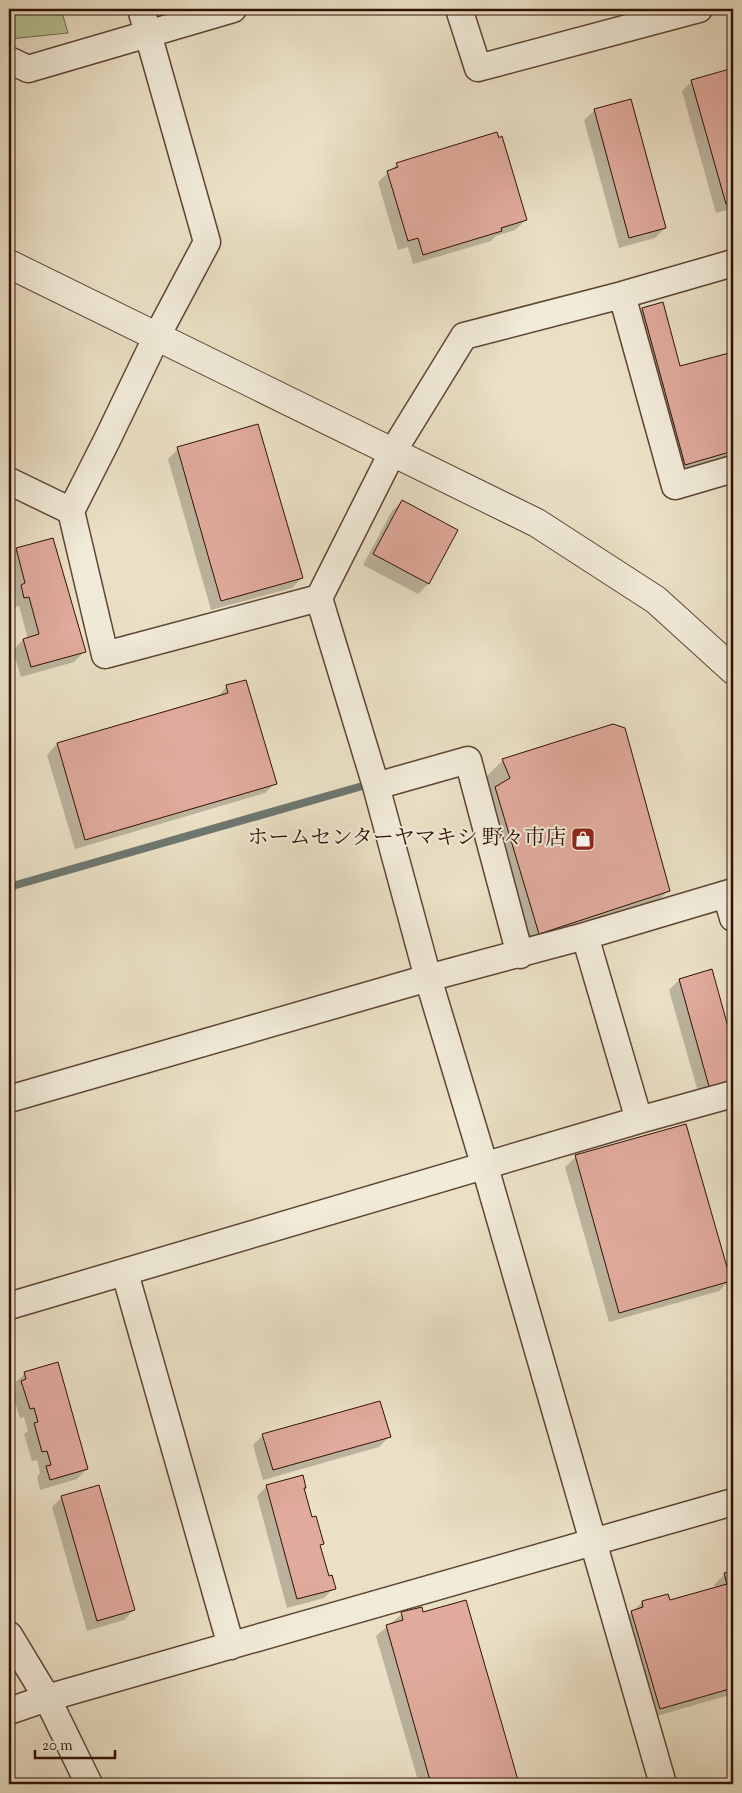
<svg xmlns="http://www.w3.org/2000/svg" width="742" height="1793" viewBox="0 0 742 1793" font-family="'Sorts Mill Goudy','Noto Serif JP',serif">
<style>
.green{fill:#b7c294;stroke:#74694c}
.shadow{fill:#0003}
.lines{fill:none;stroke-linecap:round;stroke-linejoin:round}
.stream{stroke:#6e7770;stroke-width:8}
.building{fill:#e0aa9c;stroke:#301004}
.minor-casing{stroke:#5e4434;stroke-width:29}
.tertiary-casing{stroke:#5e4434;stroke-width:30}
.minor{stroke:#f1ebd9;stroke-width:26}
.tertiary{stroke:#f1ebd9;stroke-width:28}
.labels{text-anchor:middle;dominant-baseline:central;stroke-width:4;stroke-linejoin:round;paint-order:stroke}
.poi-label{font-size:21px;fill:#301004;stroke:#f1ebd9;text-anchor:end}
</style>
<rect width="100%" height="100%" fill="#eae0c5"/>
<filter id="stains"><feTurbulence type="fractalNoise" baseFrequency=".004" numOctaves="4"/><feColorMatrix values="0 0 0 0 .2 0 0 0 0 .09 0 0 0 0 .02 0 0 0 .5 -.17"/></filter>
<radialGradient id="worn" r=".72"><stop offset=".6" stop-color="#630" stop-opacity="0"/><stop offset="1" stop-color="#630" stop-opacity=".3"/></radialGradient>
<!-- green -->
<path class="green" d="M9,9H61L68,33L9,39Z"/>
<!-- shadow -->
<path class="shadow" d="M733,69V219L730,220L727,210L716,213L682,91L692,81Z
M595,110L665,228L655,238L619,248L584,120Z
M397,164L526,220L515,230L496,236L491,241L413,264L408,247L398,250L378,182Z
M643,309L680,368L733,353V458L675,474L633,319Z
M178,449L302,578L292,588L211,610L168,459Z
M402,501L456,531L428,584L418,594L363,565L392,511Z
M17,549L84,652L74,662L21,677L13,650L23,640L28,639L19,606L14,607L11,596L15,592L9,568V557Z
M227,686L275,783L265,793L75,849L47,755L57,744L217,698Z
M503,760L669,890L650,909L521,952L484,779Z
M711,971L733,1049V1089L700,1099L669,990L679,980Z
M576,1157L729,1281L719,1291L609,1322L565,1167Z
M25,1373L87,1469L77,1479L40,1490L37,1477L40,1473L37,1460L32,1461L24,1434L28,1431L24,1417L20,1418L12,1392L16,1388L15,1383Z
M263,1435L389,1437L379,1447L263,1480L253,1445Z
M267,1486L305,1487L303,1489L311,1518L322,1544L319,1547L328,1578L334,1588L324,1598L287,1608L257,1496Z
M62,1497L134,1610L124,1620L87,1631L52,1507Z
M733,1572V1694L650,1718L622,1622L642,1602H669L716,1589L714,1585L725,1574Z
M465,1601L517,1784H419L376,1636L402,1614L422,1613Z"/>
<g class="lines">
<!-- stream -->
<path class="stream" d="M9,887L359,787"/>
</g>
<!-- building -->
<path class="building" d="M733,68V202L726,204L691,80Z
M631,99L666,228L629,238L594,109Z
M497,132L499,138L502,136L527,220L501,228L502,231L423,255L418,238L408,241L387,171L398,167L396,163Z
M663,302L680,366L733,352V451L685,465L642,308Z
M258,424L303,578L221,601L177,447Z
M402,500L458,530L429,584L373,554Z
M53,538L86,652L31,667L23,639L39,634L29,597L24,598L21,585L25,583L16,548Z
M246,680L277,784L85,840L57,743L228,693L226,685Z
M613,724L625,728L670,891L539,934L495,787L510,778L502,759Z
M712,969L733,1045V1084L710,1090L679,979Z
M686,1124L731,1281L619,1313L575,1155Z
M58,1362L88,1469L50,1480L46,1466L51,1465L47,1451L42,1452L34,1423L38,1422L34,1408L30,1409L21,1381L26,1379L24,1372Z
M380,1401L391,1437L273,1470L262,1434Z
M303,1475L306,1488H304L312,1517L316,1516L324,1544L320,1545L329,1576L332,1575L336,1589L297,1599L266,1485Z
M99,1485L135,1610L97,1621L61,1496Z
M733,1571V1688L660,1709L631,1611L643,1607L642,1601L668,1594L670,1600L727,1584L724,1573Z
M466,1600L512,1759L519,1784H431L386,1625L403,1620L401,1612L422,1607L423,1612Z"/>
<g class="lines">
<!-- minor casing -->
<g class="minor-casing">
<path id="minor" d="M141,9L207,242L157,336L107,440L71,511L105,655L319,598L376,786L428,978L485,1167L663,1784
M459,9L478,68L699,9
M9,60L28,69L233,9
M622,295L675,486L733,469
M9,481L71,511
M319,598L392,453L464,336L622,295L733,263
M376,786L468,760L520,955
M726,894L733,918
M9,1099L428,978L585,936L733,892
M639,1120L733,1094
M125,1273L231,1646
M9,1306L639,1120L585,936
M9,1635L47,1698L89,1784
M9,1711L47,1698L733,1502"/>
</g>
<!-- tertiary casing -->
<g class="tertiary-casing">
<path id="tertiary" d="M9,264L537,523L656,600L733,670"/>
</g>
<!-- minor -->
<use href="#minor" class="minor"/>
<!-- tertiary -->
<use href="#tertiary" class="tertiary"/>
</g>
<!-- icons -->
<defs>
<g id="shop-square" transform="scale(1.25)"><rect x="-9" y="-9" width="18" height="18" rx="4" fill="#8f2418" stroke="#f1ebd9"/><path d="M-5-2.5h2.3a2.7 3.5 0 0 1 5.4 0H5L5.5 6h-11ZM-1.5-2.5h3a1.5 2.3 0 0 0-3 0Z" fill="#fff"/></g>
</defs>
<g fill-rule="evenodd">
<use href="#shop-square" x="583" y="839"/>
</g>
<g class="labels">
<!-- poi labels -->
<g class="poi-label">
<text x="566" y="839">ホームセンターヤマキシ 野々市店</text>
</g>
</g>
<!-- margin -->
<rect width="742" height="1793" fill="none" stroke="#eae0c5" stroke-width="30"/>
<rect x="10" y="10" width="722" height="1773" fill="none" stroke="#301004" stroke-width="2.5"/>
<rect x="15" y="15" width="712" height="1763" fill="none" stroke="#301004"/>
<!-- scale -->
<path d="M35 1750v8h80v-8" fill="none" stroke="#301004" stroke-width="2.5"/>
<text x="42" y="1750" font-size="15" fill="#301004" stroke="#f1ebd9" stroke-width="4" paint-order="stroke">20 m</text>
<rect width="100%" height="100%" filter="url(#stains)"/>
<rect width="100%" height="100%" fill="url(#worn)"/>
</svg>
